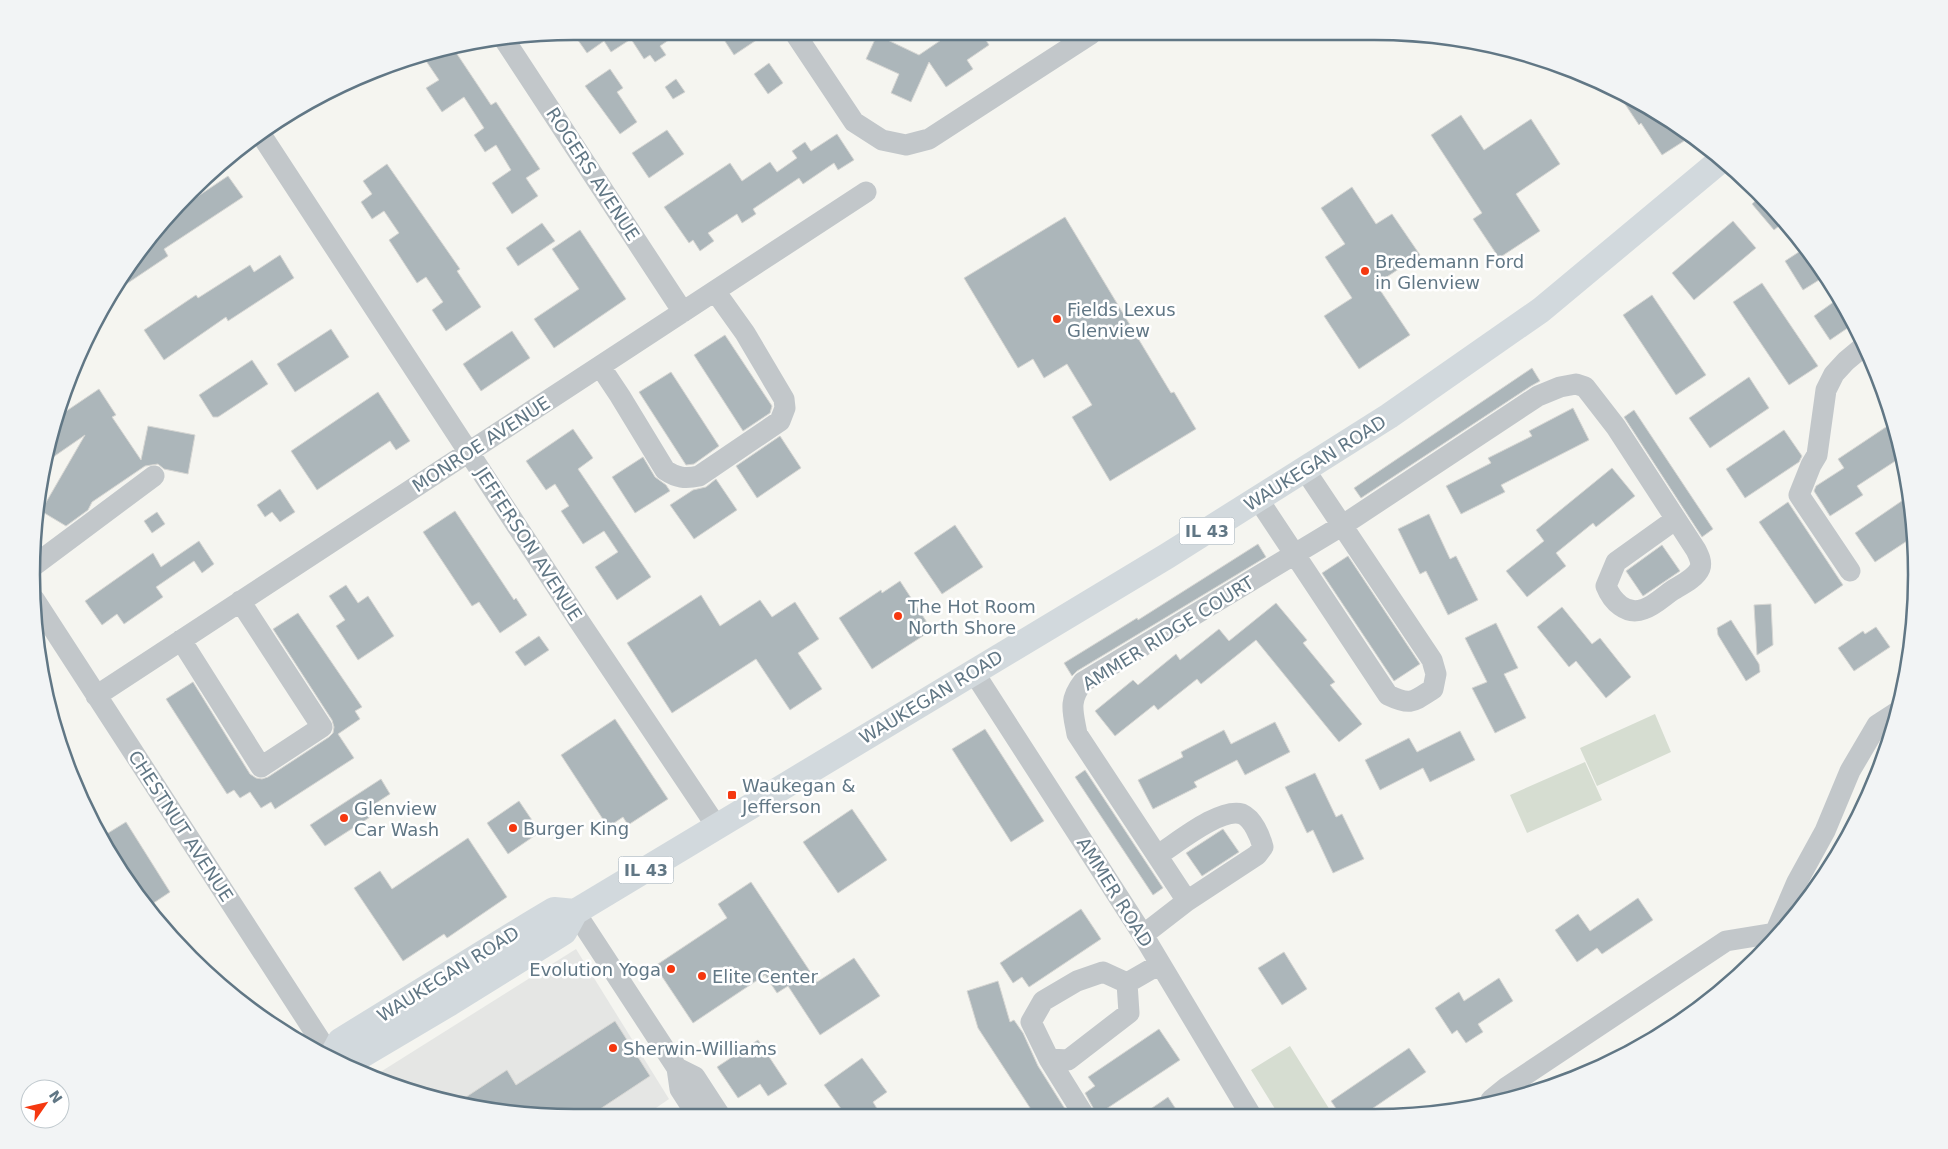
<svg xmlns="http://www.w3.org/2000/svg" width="1948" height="1149" viewBox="0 0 1948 1149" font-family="'DejaVu Sans',sans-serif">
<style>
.built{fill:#e5e6e4}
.green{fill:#d6ddd1}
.building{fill:#acb6ba;stroke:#d6d6d3}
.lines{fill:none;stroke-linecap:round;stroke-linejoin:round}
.minor{stroke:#c2c7ca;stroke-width:21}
.major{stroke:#d2d9dd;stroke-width:26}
.poi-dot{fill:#f53810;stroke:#fff;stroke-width:2}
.labels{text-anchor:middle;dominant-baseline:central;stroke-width:5;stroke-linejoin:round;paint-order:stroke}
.shield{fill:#fff;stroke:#90a0aa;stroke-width:1}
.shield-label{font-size:16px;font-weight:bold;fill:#617785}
.street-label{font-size:18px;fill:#617785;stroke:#fff}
.poi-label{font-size:18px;fill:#617785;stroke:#fff;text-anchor:start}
.rim{fill:none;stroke:#617785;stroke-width:2.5}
</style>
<rect width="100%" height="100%" fill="#f5f5f0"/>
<!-- built -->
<path class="built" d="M576,949L669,1099L643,1117H539L400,1089L374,1076Z"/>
<!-- green -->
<path class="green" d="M1655,714L1671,752L1597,786L1580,748Z
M1585,762L1602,800L1527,833L1510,795Z
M1290,1046L1333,1115L1330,1117H1280L1251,1070Z"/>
<!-- building -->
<path class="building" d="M950,34H982L989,45L967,60L973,69L946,87L929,62L911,102L891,93L899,74L866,59L877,35L919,55Z
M676,35L660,46L666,55L655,62L650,55L644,59L631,39L611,52L604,41L587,53L575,36Z
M721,35H764L734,55Z
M453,48L491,105L496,102L540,169L526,178L538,196L512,214L492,183L511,170L496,145L485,152L474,135L484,128L464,97L442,112L426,88L439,80L422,55Z
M769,63L783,83L768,94L754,74Z
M610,69L623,88L617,92L637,122L620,134L585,86Z
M676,79L685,92L673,99L665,87Z
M1619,95L1671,121L1684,141L1662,155L1641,123L1639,125Z
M1461,115L1484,150L1531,119L1560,164L1516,194L1540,231L1499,258L1473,219L1482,213L1431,135Z
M667,130L684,154L649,178L632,153Z
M837,134L854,160L838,170L834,163L803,184L799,178L753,209L756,214L742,223L737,214L708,233L714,241L700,251L693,240L689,243L664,207L730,163L742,181L770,162L777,172L797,158L792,151L805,142L811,151Z
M387,164L460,269L457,271L481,307L446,331L432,310L443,302L426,277L417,283L389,240L399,233L384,211L372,219L361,202L372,194L363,181Z
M228,176L243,197L164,249L168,256L113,293L123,272L170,215Z
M1352,187L1376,224L1392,214L1420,255L1376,284L1410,335L1359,369L1324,316L1352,298L1325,257L1345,244L1321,208Z
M1762,195L1784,222L1774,230L1752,204Z
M1065,217L1171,393L1174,392L1196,429L1110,481L1072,417L1092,405L1067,364L1044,378L1033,359L1018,368L964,278Z
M1733,221L1756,248L1694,300L1672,273Z
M542,223L555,241L518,266L506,248Z
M580,230L626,299L554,348L534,319L579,289L552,249Z
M1805,248L1827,275L1803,290L1785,261Z
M280,255L294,278L228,321L226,317L164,360L144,330L196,295L198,298L250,265L254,272Z
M1762,283L1818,366L1789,385L1733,302Z
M1652,295L1706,375L1676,395L1623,315Z
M1835,301L1852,325L1830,340L1814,316Z
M331,329L349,357L295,392L277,364Z
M512,331L530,358L481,391L463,364Z
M725,335L772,406L770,413L743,431L694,355Z
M252,360L268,384L218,417H213L199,395Z
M1532,368L1540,381L1531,386L1361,498L1354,488Z
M671,372L719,446L694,464L686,465L639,392Z
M1749,377L1769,408L1710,448L1689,418Z
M99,389L116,415L112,417L141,460L148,426L195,435L188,474L164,469L158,464L145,466L92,502L88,510L66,526L41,511L85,435L46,462L56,418Z
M378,392L410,441L396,450L390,441L317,490L291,451Z
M1573,408L1589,440L1501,485L1505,492L1461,514L1446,486L1491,463L1488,458L1532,436L1529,431Z
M1634,410L1713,529L1702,537L1624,417Z
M1892,423L1903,456L1857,486L1863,495L1830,516L1814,491L1816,486L1844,468L1838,459Z
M573,429L593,458L578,469L651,577L617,600L595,567L618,552L604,531L583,544L561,511L569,506L555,484L546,490L526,461Z
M1784,430L1802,456L1799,462L1745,498L1726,469Z
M780,436L801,468L757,498L736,466Z
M643,457L655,477L666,485L670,491L635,513L612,477Z
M1612,468L1635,496L1596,527L1593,523L1556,553L1566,566L1527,597L1506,571L1544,541L1536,530Z
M716,479L737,510L694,539L670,505L693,490L706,487Z
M280,489L295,512L280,522L272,512L265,517L257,505Z
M1909,496L1913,537L1875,562L1855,533Z
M1788,502L1843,585L1815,604L1759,522Z
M455,511L514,600L516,598L527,615L500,633L479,602L472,606L423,532Z
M157,512L165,524L152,533L144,521Z
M1429,514L1450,559L1456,556L1478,600L1448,615L1426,571L1420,574L1398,529Z
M955,525L983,567L942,594L914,553Z
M199,541L214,564L202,573L194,561L156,587L163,597L124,624L117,614L102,625L85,601L153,553L161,567Z
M1258,544L1266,557L1077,671L1072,676L1064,663L1137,618L1138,620Z
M1662,545L1680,571L1643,596L1626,571Z
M1348,556L1420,664L1394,681L1322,573Z
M900,581L932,630L872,669L839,618L881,590L882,593Z
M346,585L358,603L368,596L394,636L358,660L336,626L345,620L329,596Z
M701,595L720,626L760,600L772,617L795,602L819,639L798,653L822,689L790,710L756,659L672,713L627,643Z
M1276,603L1307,640L1303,643L1335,682L1330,685L1362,724L1339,742L1256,640L1201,684L1197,679L1158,710L1154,705L1115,736L1095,711L1133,680L1138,685L1176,654L1180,660L1219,629L1229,641Z
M1771,604L1773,645L1757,655L1754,605Z
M1562,607L1592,644L1600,638L1631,677L1606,698L1576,661L1569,667L1537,627Z
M298,613L362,707L355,711L360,719L338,734L354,758L275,809L271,802L261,808L250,792L240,798L234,790L227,794L166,699L193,682L250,774L256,778L262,779L268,777L329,737L333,733L334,727L332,720L273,629Z
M1731,620L1759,664L1760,672L1746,681L1718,635L1717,628Z
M1496,623L1518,668L1504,674L1526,718L1495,733L1472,688L1487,682L1465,638Z
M1876,627L1890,647L1854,671L1838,648L1863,631L1865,634Z
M539,636L549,650L525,666L515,652Z
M615,719L668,799L628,825L623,817L608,827L561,755Z
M1275,722L1290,752L1245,775L1237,760L1194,782L1197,787L1153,809L1138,780L1183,757L1181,752L1224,730L1231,744Z
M985,729L1044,821L1011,842L952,749Z
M1460,731L1475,760L1430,782L1423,768L1380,790L1365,760L1409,738L1417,752Z
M1085,770L1163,888L1153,895L1075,777Z
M1315,773L1336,817L1342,814L1364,859L1333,873L1313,830L1307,833L1285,787Z
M381,779L390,794L373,805L378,812L325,846L310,825Z
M519,801L540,832L508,854L487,823Z
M852,809L887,860L838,893L803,842Z
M126,822L170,892L146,908L100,838Z
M1223,829L1239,852L1202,876L1186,853Z
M468,838L507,897L447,938L444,934L403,961L354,888L380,871L392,889Z
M751,882L817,982L854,958L880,996L820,1035L788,986L777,993L765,975L693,1023L655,966L727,918L718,904Z
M1638,898L1653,920L1602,954L1597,948L1577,962L1555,930L1578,914L1590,931Z
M1081,909L1101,939L1029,987L1022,977L1013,983L1000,963Z
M1284,952L1307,989L1282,1005L1258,968Z
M1499,978L1513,1001L1478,1024L1483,1032L1466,1043L1457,1030L1452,1034L1435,1008L1459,992L1464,1001Z
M998,981L1010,1022L1014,1020L1023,1033L1038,1066L1070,1117H1036L978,1028L967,991Z
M615,1021L650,1076L588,1117H539L460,1101L507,1070L516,1085Z
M1159,1029L1180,1060L1097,1115L1085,1093L1095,1086L1088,1077Z
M758,1040L787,1084L768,1096L760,1084L738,1098L717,1067Z
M1409,1048L1426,1072L1360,1117H1342L1331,1101Z
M862,1058L887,1092L873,1102L882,1117H847L824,1085Z
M1168,1097L1181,1117H1139Z"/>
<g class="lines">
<!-- minor -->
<path class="minor" d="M796,35L854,122L882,140L906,145L929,139L1091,34
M502,36L683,312
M260,133L579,621L717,827
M600,366L620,396L665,470C677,478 685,479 699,476L780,421L785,408L784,399L745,333L715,291
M1258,499L1388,695C1411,706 1413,702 1433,689L1436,674L1432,660L1305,470
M32,567L154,476
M1850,571L1799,495L1811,465L1817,455L1826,390L1834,374L1846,361L1864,346
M34,599L329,1054
M181,640L261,767L322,727L240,601
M973,671L1143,935L1252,1117
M96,696L866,192
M1158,855C1176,844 1220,807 1242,814C1253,819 1260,836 1263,847L1257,855L1187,901
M575,912L677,1068L680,1089L698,1117
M1775,933L1797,882L1825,831L1850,771L1877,725L1897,712
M1143,935L1187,901L1077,734C1073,712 1068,701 1083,682L1343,525L1538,396L1560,387L1576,384L1585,387L1616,427L1696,550C1699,556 1702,562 1700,568C1696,578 1681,585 1673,590C1664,596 1654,606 1644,609C1626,616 1612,601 1606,586L1616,562L1676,519
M1127,983L1103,972L1077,981L1043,1001L1031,1022L1049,1059L1068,1060L1129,1013L1127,983L1160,964
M1049,1059L1085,1117
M677,1068L695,1077L721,1117
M1491,1100L1507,1087L1726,941L1775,933"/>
<!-- major -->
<path class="major" d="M332,1056L340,1041L532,923L554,910L575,912
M339,1059L352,1061L450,1003L564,932L575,912L1167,556L1389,416L1541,310L1721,160"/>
</g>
<!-- markers -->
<g class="poi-dot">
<circle cx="1365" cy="271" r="5"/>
<circle cx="1057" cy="319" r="5"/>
<circle cx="898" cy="616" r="5"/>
<rect x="727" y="790" width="10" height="10" rx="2.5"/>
<circle cx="344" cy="818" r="5"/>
<circle cx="513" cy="828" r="5"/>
<circle cx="671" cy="969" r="5"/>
<circle cx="702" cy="976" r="5"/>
<circle cx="613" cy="1048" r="5"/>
</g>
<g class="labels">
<!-- shield labels -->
<g class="shield">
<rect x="1179.5" y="517.5" width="55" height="27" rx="4"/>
<rect x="618.5" y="856.5" width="55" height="27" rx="4"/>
</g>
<g class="shield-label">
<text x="1207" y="531">IL 43</text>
<text x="646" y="870">IL 43</text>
</g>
<!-- street labels -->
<g class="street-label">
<text transform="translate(593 174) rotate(57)">ROGERS AVENUE</text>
<text transform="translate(481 444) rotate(-33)">MONROE AVENUE</text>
<text transform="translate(1315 463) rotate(-32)">WAUKEGAN ROAD</text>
<text transform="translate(529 544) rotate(57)">JEFFERSON AVENUE</text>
<text transform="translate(1168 633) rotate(-32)">AMMER RIDGE COURT</text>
<text transform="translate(931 697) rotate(-31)">WAUKEGAN ROAD</text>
<text transform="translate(181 826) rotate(57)">CHESTNUT AVENUE</text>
<text transform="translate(1115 892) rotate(58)">AMMER ROAD</text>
<text transform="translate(448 974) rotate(-32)">WAUKEGAN ROAD</text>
</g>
<!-- poi labels -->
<g class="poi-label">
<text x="1375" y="261">Bredemann Ford<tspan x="1375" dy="21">in Glenview</tspan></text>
<text x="1067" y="309">Fields Lexus<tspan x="1067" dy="21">Glenview</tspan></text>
<text x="908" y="606">The Hot Room<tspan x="908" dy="21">North Shore</tspan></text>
<text x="742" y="785">Waukegan &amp;<tspan x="742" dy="21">Jefferson</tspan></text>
<text x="354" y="808">Glenview<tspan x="354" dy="21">Car Wash</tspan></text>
<text x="523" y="828">Burger King</text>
<text x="661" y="969" text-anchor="end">Evolution Yoga</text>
<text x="712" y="976">Elite Center</text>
<text x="623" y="1048">Sherwin-Williams</text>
</g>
</g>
<!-- crop -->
<path d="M0 0H1948V1149H0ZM574 40H1374A534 534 0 0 1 1908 574V575A534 534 0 0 1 1374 1109H574A534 534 0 0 1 40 575V574A534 534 0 0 1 574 40Z" fill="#f2f4f5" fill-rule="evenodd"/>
<path class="rim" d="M574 40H1374A534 534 0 0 1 1908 574V575A534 534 0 0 1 1374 1109H574A534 534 0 0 1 40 575V574A534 534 0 0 1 574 40Z"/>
<!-- north arrow -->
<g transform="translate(45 1104) rotate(56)"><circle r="24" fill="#ffffff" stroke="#c0c9ce"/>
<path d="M0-4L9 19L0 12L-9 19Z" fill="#f53810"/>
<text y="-8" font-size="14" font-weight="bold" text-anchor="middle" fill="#617785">N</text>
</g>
</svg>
